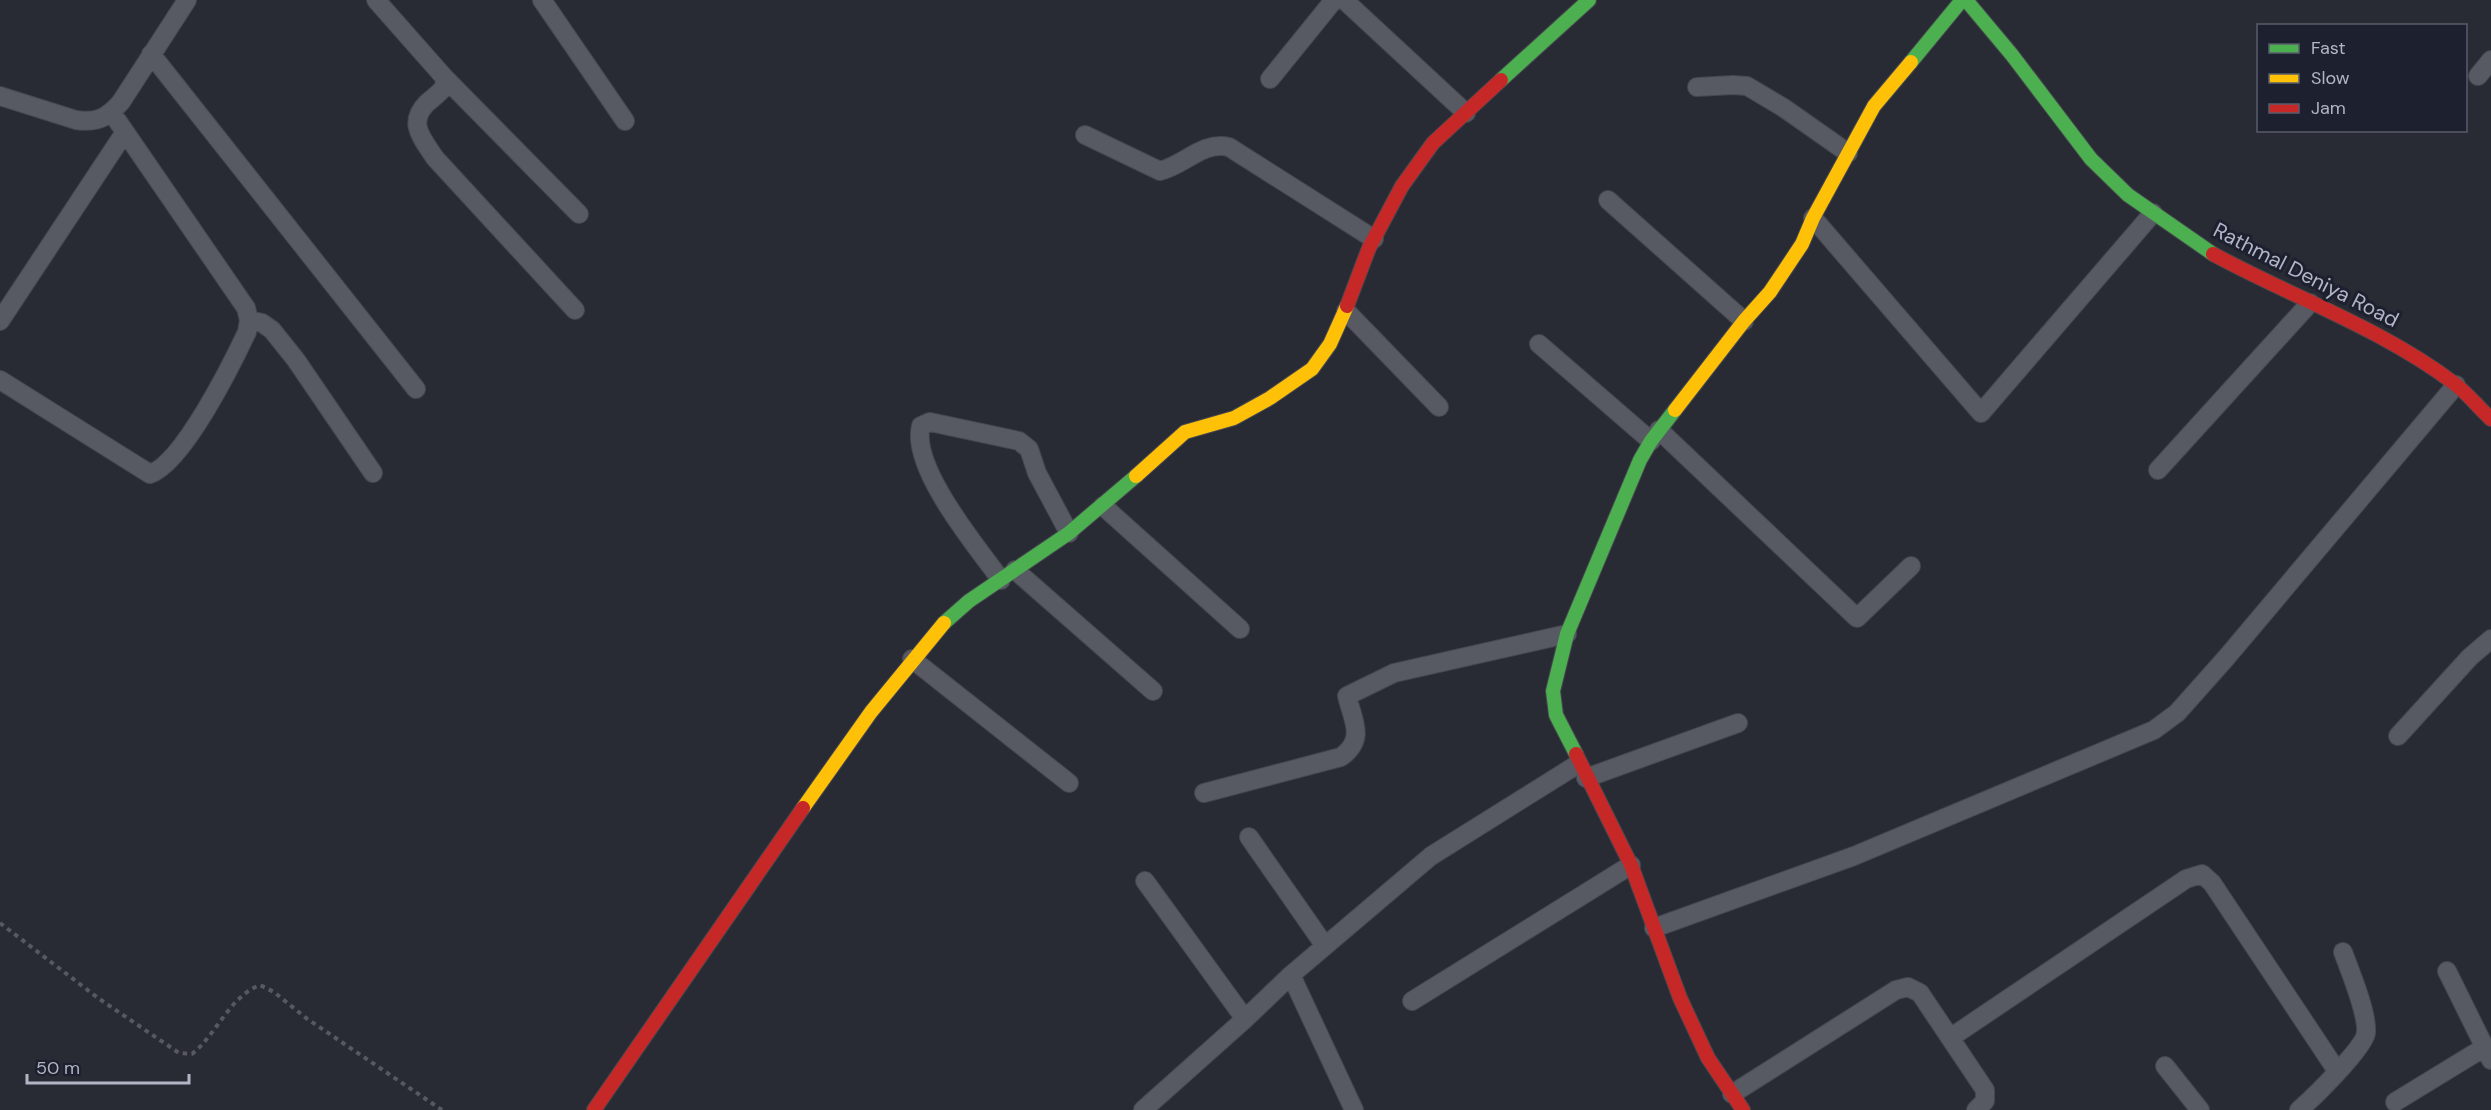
<svg xmlns="http://www.w3.org/2000/svg" width="2491" height="1110" viewBox="0 0 2491 1110" font-family="'DM Sans',sans-serif">
<style>
.lines{fill:none;stroke-linecap:round;stroke-linejoin:round}
.street-casing{stroke:#45474e;stroke-width:20}
.fast-casing{stroke:#45474e;stroke-width:16}
.slow-casing{stroke:#45474e;stroke-width:16}
.jam-casing{stroke:#45474e;stroke-width:16}
.path{stroke:#575960;stroke-width:4;stroke-dasharray:4.5 4.5;stroke-linecap:butt}
.street{stroke:#585a63;stroke-width:18}
.fast{stroke:#4caf50;stroke-width:14}
.slow{stroke:#ffc107;stroke-width:14}
.jam{stroke:#c62828;stroke-width:14}
.labels{text-anchor:middle;dominant-baseline:central;stroke-width:6;stroke-linejoin:round;paint-order:stroke}
.street-label{font-size:21px;fill:#b3b5c6;stroke:#1d202f}
</style>
<rect width="100%" height="100%" fill="#292b34"/>
<g class="lines">
<!-- street casing -->
<g class="street-casing">
<path id="street" d="M376,0L444,77L445,86C440,93 434,97 427,103C407,123 422,138 435,158L575,310
M542,0L625,121
M1344,0L1466,113
M151,54L416,389
M2478,76L2491,60
M444,77L579,214
M1270,79L1334,0
M1697,87L1733,85L1747,86L1784,108L1848,153
M0,96L76,120C97,123 107,118 121,102L187,0
M1085,135L1160,171C1185,165 1202,141 1229,147L1374,239
M1608,200L1744,321
M1813,218L1981,413L2153,213
M1346,311L1439,407
M249,320L262,323L272,330L296,360L373,473
M0,321L125,132
M1539,344L1651,441
M0,380L150,474C183,463 232,364 247,332L249,320L246,308L112,113
M1659,430L1857,618L1911,566
M2158,470L2310,303
M1103,506L1240,629
M1015,570L1153,691
M1001,580C977,547 910,467 921,426L930,422L1019,441L1029,449L1037,473L1069,533
M912,659L1069,783
M2398,736L2470,657L2491,639
M1586,778L1738,723
M1204,793L1341,757C1366,739 1353,721 1347,696L1394,673L1567,634
M1249,837L1325,946
M1145,881L1245,1019
M1654,928L1854,856L2154,730L2177,713L2226,658L2456,385
M2447,971L2491,1060
M1291,975L1354,1110
M1412,1001L1631,865
M1950,1038L2186,879L2202,874L2212,883L2337,1071
M2165,1066L2200,1110
M1732,1094L1896,990L1908,987L1920,993L1985,1090V1101L1976,1110
M2395,1102L2485,1047
M1143,1110L1245,1019L1291,975L1431,856L1578,764
M2299,1110C2313,1098 2364,1048 2366,1033C2368,1014 2350,971 2343,952"/>
</g>
<!-- fast casing -->
<g class="fast-casing">
<path id="fast" d="M1966,0L2012,55L2091,159L2128,195L2213,254
M1911,62L1962,0
M1501,80L1589,0
M944,623L969,601L1069,533L1136,476
M1576,754L1556,715L1553,691L1567,634L1640,460L1651,441L1675,410"/>
</g>
<!-- slow casing -->
<g class="slow-casing">
<path id="slow" d="M1675,410L1744,321L1770,292L1802,244L1813,218L1874,106L1911,62
M1136,476L1185,432L1234,418L1270,398L1312,369L1330,344L1347,306
M803,808L871,712L944,623"/>
</g>
<!-- jam casing -->
<g class="jam-casing">
<path id="jam" d="M2213,254C2292,297 2383,329 2455,384C2468,394 2479,408 2491,419
M1347,306L1369,248L1402,186L1433,143L1501,80
M1576,754L1631,865L1680,998L1708,1058L1743,1110
M594,1110L803,808"/>
</g>
<!-- path -->
<path class="path" d="M0,923L98,998L179,1053L192,1054C217,1034 229,997 260,985L274,992L306,1018L442,1110"/>
<!-- street -->
<use href="#street" class="street"/>
<!-- fast -->
<use href="#fast" class="fast"/>
<!-- slow -->
<use href="#slow" class="slow"/>
<!-- jam -->
<use href="#jam" class="jam"/>
</g>
<g class="labels">
<!-- street labels -->
<g class="street-label">
<text transform="translate(2306 275) rotate(27)">Rathmal Deniya Road</text>
</g>
</g>
<!-- legend -->
<rect x="2257" y="24" width="210" height="108" fill="#1d202f" stroke="#595c6b" stroke-width="1.5"/>
<rect x="2269" y="44" width="30" height="9" fill="#4caf50" stroke="#595c6b" stroke-width="1.5"/>
<text x="2311" y="54" font-size="18" fill="#b3b5c6">Fast</text>
<rect x="2269" y="74" width="30" height="9" fill="#ffc107" stroke="#595c6b" stroke-width="1.5"/>
<text x="2311" y="84" font-size="18" fill="#b3b5c6">Slow</text>
<rect x="2269" y="104" width="30" height="9" fill="#c62828" stroke="#595c6b" stroke-width="1.5"/>
<text x="2311" y="114" font-size="18" fill="#b3b5c6">Jam</text>
<!-- scale -->
<path d="M27 1074v9h162v-9" fill="none" stroke="#b3b5c6" stroke-width="3"/>
<text x="36" y="1074" font-size="18" fill="#b3b5c6" stroke="#1d202f" stroke-width="4.5" paint-order="stroke">50 m</text>
</svg>
